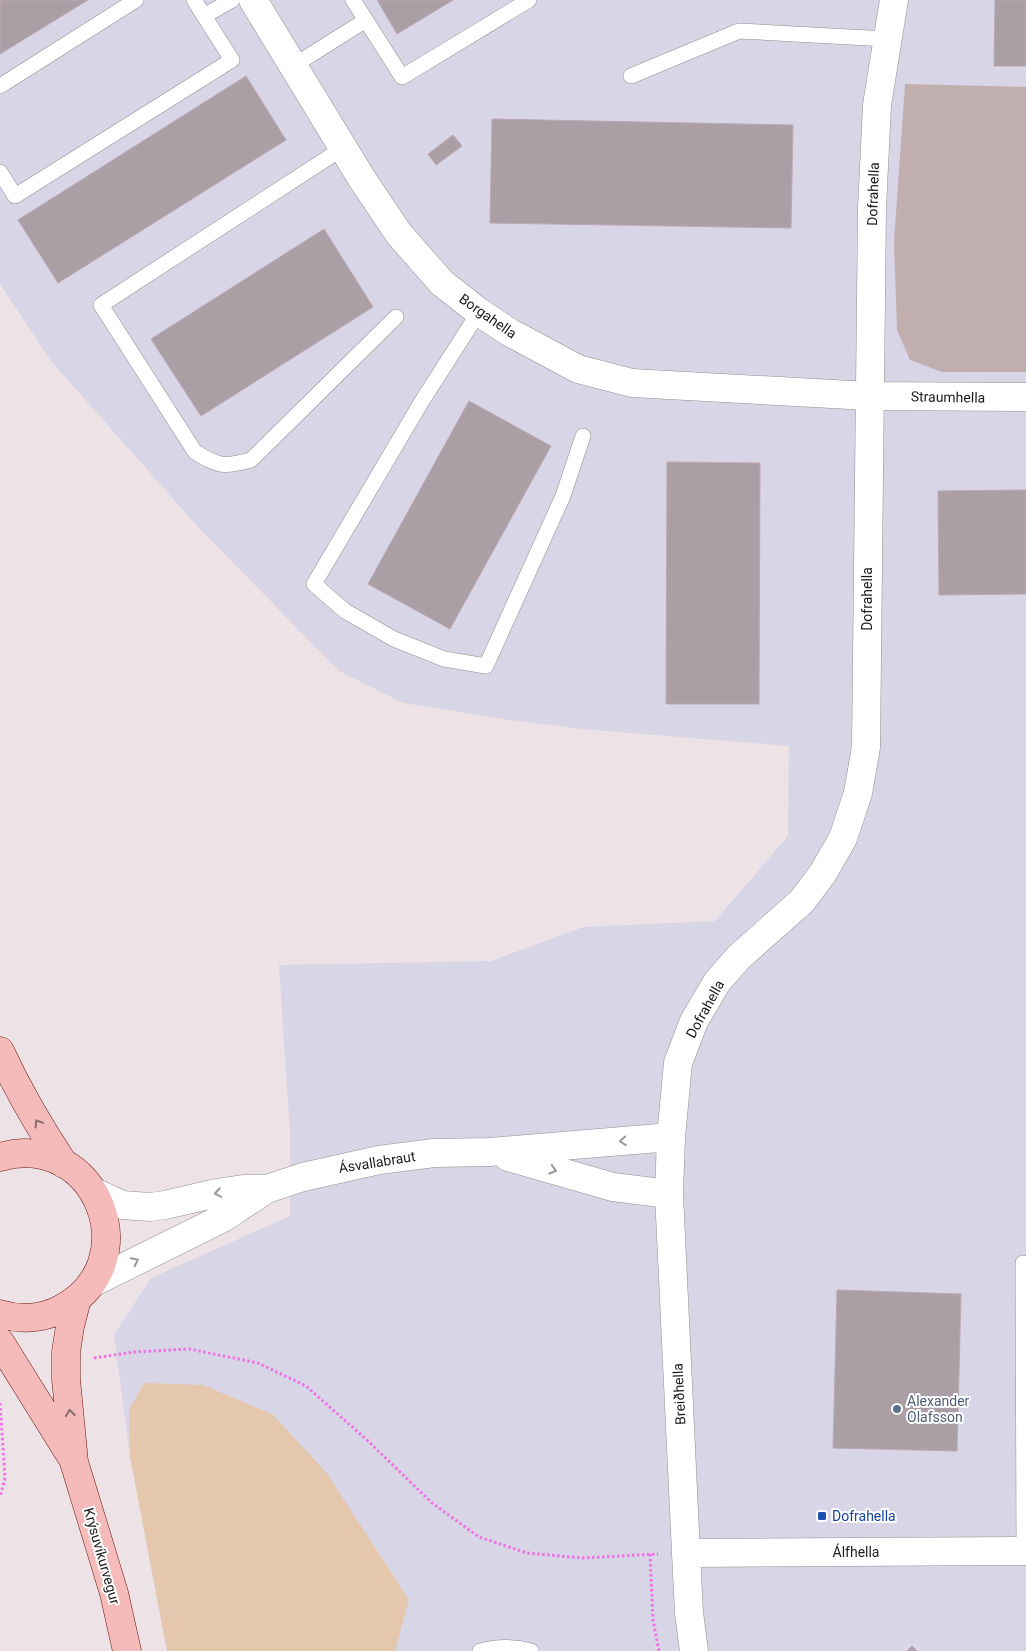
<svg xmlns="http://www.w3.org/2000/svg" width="1026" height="1651" viewBox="0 0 1026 1651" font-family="Roboto,sans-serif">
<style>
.industrial{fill:#d8d5e6}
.construction{fill:#c1afb0}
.grass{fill:#e4c7ac}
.building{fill:#ab9fa6;stroke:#bda7b4}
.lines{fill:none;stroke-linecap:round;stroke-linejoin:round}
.service-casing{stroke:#909090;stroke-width:16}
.minor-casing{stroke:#909090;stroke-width:29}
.tertiary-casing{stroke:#909090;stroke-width:29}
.secondary-casing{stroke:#6a150d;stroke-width:29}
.path{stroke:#ee72e5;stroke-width:3;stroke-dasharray:2.5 2.5;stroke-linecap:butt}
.service{stroke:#fff;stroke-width:15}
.minor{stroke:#fff;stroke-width:28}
.tertiary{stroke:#fff;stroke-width:28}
.secondary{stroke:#f4bbba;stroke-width:28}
.oneway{stroke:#886c6b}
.oneway2{stroke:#999}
.service-dot{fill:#5c6f8a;stroke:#fff;stroke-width:2}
.transit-dot{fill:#1a4fb4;stroke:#fff;stroke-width:2}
.labels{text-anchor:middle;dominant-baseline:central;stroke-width:4;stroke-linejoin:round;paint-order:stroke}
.street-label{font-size:14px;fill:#1c1c1c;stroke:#fff}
.service-label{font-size:14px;fill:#4e5e75;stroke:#fff;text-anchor:start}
.transit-label{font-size:14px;fill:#164399;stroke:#fff;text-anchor:start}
</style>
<rect width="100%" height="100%" fill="#ede3e6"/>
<!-- industrial -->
<path class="industrial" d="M0,0H1026V1651H167L130,1456L114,1335L151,1278L290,1216V1133L279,965L491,961L583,927L715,921L788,836L789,746L582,729L510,720L403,703L339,671L198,527L51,361L0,284Z"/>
<!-- construction -->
<path class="construction" d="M905,84L1026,87V372H942L910,360L897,330L894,242Z"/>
<!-- grass -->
<path class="grass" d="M144,1383L203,1385L272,1414L326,1472L409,1600L395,1651H167L130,1456L129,1410Z"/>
<!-- building -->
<path class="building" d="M0,0H88L0,54Z
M377,0H453L397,34Z
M995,0H1026V66H994Z
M246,76L286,140L58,283L18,220Z
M492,119L793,125L791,228L490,223Z
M453,135L462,146L436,165L428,154Z
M324,229L373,307L201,416L151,339Z
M469,401L551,446L450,629L368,584Z
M667,462L760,463L759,704H666Z
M1026,490V594L939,595L938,491Z
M837,1290L961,1294L957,1451L833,1448Z
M912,1646L917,1651H907Z"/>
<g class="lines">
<!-- service casing -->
<g class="service-casing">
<path id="service" d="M353,0L402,77L529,0
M204,16L232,0
M293,66L366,20
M631,76L739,31L887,39
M0,86L136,0
M343,148L101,305L195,452C220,467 223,467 251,460L396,317
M0,172L15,196L232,60L194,0
M479,312L422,401L314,584L345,611L394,639L444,659L486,666L563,496L583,436
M1023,1263L1024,1551
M480,1651C498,1646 513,1646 531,1651"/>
</g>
<!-- minor casing -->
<g class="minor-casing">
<path id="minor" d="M253,0L362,179L399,234L442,283L479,312L509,332L578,369L632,383L869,396"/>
</g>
<!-- tertiary casing -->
<g class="tertiary-casing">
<path id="tertiary" d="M869,396L1026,397
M508,1157L613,1187L669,1194
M94,1192L122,1205L150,1207L165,1205L217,1193L243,1189H267L303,1177L379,1160L434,1153L489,1152L671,1137
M92,1283L223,1218L265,1190
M686,1553L1026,1551
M694,1651L689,1613L686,1553L669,1194L671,1137L678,1063L694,1021L717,982L739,957L802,901L823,873L843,838L858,793L866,747L872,208L877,105L894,0"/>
</g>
<!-- secondary casing -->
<g class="secondary-casing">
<path id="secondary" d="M0,1051C18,1090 40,1128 64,1164
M0,1157C97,1129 150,1265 59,1310C41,1319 19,1320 0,1314
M77,1299L70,1326L66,1352V1379L74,1462L114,1593L127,1651
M0,1342L71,1456"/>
</g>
<!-- path -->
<path class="path" d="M94,1358L134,1352L189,1349L258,1363L306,1386L367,1440L432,1503L479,1537L527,1553L582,1558L658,1554
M0,1403L5,1478L0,1497
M650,1554L653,1620L659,1651"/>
<!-- service -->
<use href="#service" class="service"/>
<!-- minor -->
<use href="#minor" class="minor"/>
<!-- tertiary -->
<use href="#tertiary" class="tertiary"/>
<!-- secondary -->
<use href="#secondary" class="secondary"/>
</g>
<!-- one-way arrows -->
<defs><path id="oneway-chevron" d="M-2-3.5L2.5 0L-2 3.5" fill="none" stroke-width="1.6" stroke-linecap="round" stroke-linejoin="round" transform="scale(1.25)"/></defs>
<g class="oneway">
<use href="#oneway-chevron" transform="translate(38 1123) rotate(-121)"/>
<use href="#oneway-chevron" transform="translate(70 1413) rotate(-96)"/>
</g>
<g class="oneway2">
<use href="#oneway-chevron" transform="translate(623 1141) rotate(176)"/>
<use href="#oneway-chevron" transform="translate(553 1170) rotate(16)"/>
<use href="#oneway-chevron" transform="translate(218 1193) rotate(170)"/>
<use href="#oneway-chevron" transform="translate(135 1261) rotate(-27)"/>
</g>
<!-- markers -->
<circle class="service-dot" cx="897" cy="1409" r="5"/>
<rect class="transit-dot" x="817" y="1511" width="10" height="10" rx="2.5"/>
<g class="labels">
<!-- street labels -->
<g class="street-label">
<text transform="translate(873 194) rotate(-88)">Dofrahella</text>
<text transform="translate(488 316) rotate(35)">Borgahella</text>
<text transform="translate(948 397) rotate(1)">Straumhella</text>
<text transform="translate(867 599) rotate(-90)">Dofrahella</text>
<text transform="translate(705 1009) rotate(-61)">Dofrahella</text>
<text transform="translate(377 1162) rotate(-9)">Ásvallabraut</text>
<text transform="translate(679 1394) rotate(-93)">Breiðhella</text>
<text x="856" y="1552">Álfhella</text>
<text transform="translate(102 1556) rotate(74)">Krýsuvíkurvegur</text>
</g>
<!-- service labels -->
<g class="service-label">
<text x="907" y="1401">Alexander<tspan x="907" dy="16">Olafsson</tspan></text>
</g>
<!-- transit labels -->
<g class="transit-label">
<text x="832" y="1516">Dofrahella</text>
</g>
</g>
</svg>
